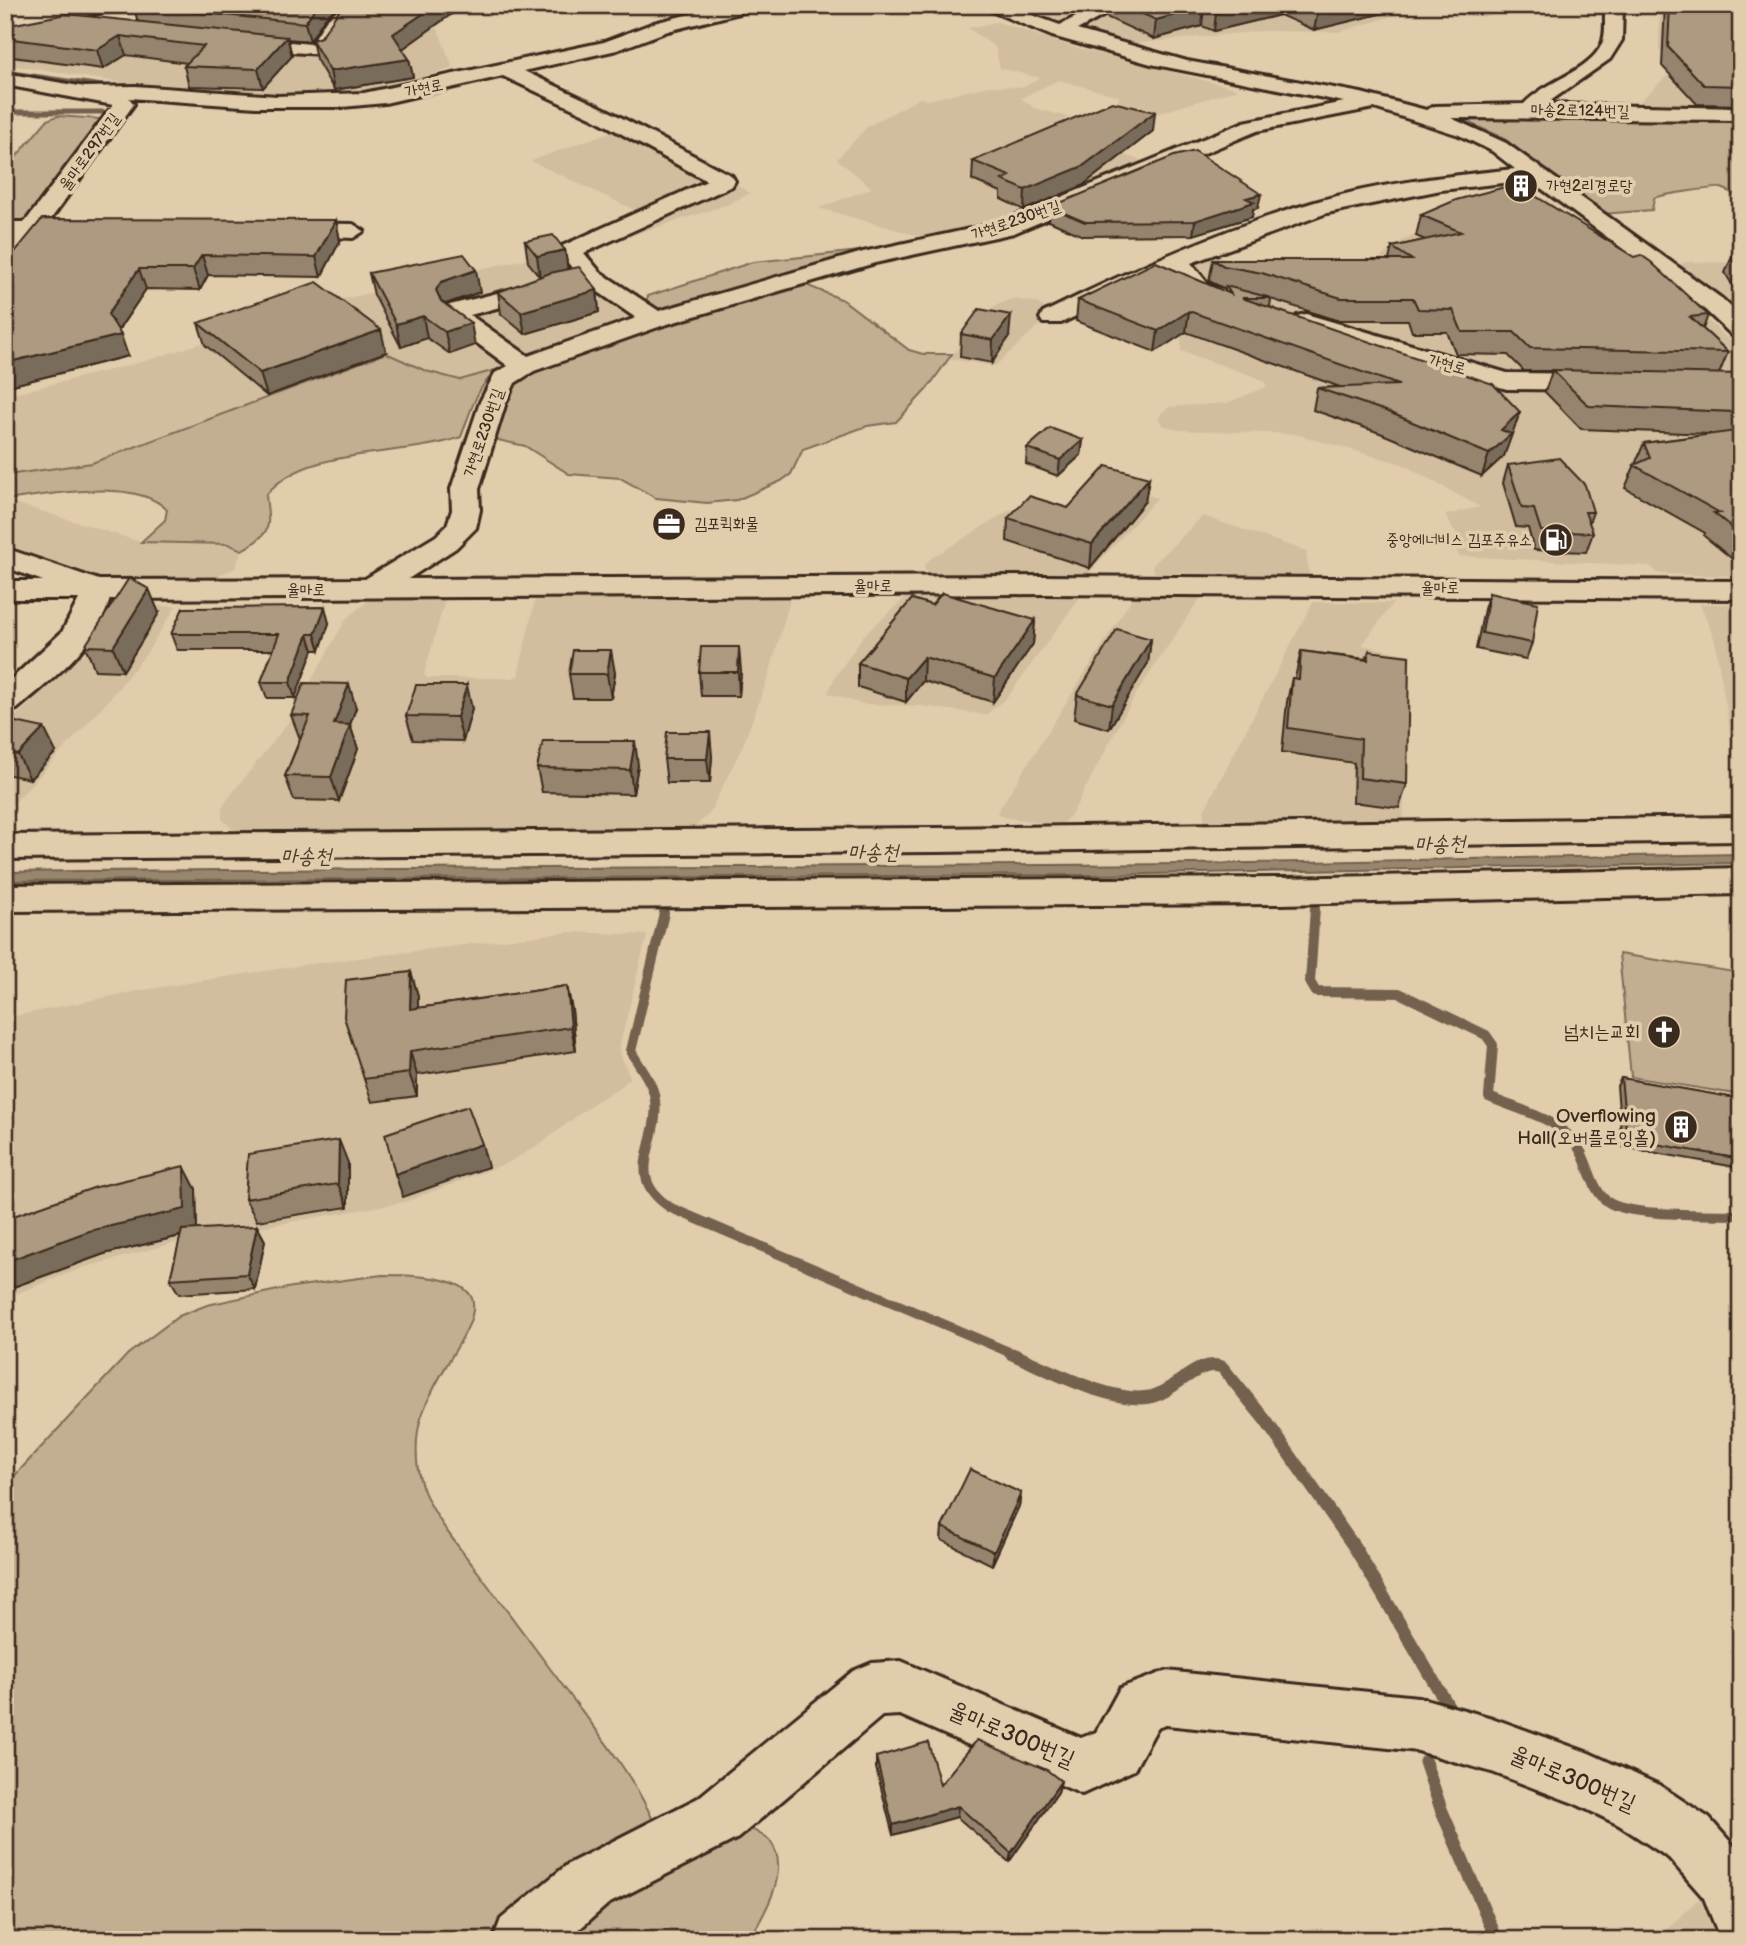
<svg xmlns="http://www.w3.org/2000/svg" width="1746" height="1945" viewBox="0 0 1746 1945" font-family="'Balsamiq Sans','Poor Story',sans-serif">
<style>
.built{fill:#d2bd9e}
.green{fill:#c3ae91;stroke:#7f6c58;stroke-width:2}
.water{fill:#99866e;stroke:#73614e;stroke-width:2}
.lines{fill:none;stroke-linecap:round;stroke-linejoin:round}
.stream-far2{stroke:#73614e;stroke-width:5}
.stream-far1{stroke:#73614e;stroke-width:10}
.stream{stroke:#73614e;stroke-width:13}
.minor-casing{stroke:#3b2a1e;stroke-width:6}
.minor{fill:#e1ccab;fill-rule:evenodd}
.wall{fill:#96846e;stroke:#3b2a1e;stroke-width:2}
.shaded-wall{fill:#7a6c5a;stroke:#3b2a1e;stroke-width:2}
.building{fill:#ae9a80;stroke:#3b2a1e;stroke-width:2}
.labels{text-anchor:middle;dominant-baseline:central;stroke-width:7;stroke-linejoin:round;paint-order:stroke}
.far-street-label{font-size:16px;fill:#3b2a1e;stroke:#e1ccab}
.far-poi-label{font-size:16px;fill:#3b2a1e;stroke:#e1ccab;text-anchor:start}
.poi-label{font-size:19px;fill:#3b2a1e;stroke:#e1ccab;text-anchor:end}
.water-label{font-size:21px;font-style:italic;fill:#4e3c2e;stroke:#e1ccab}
.near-street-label{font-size:23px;fill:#3b2a1e;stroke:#e1ccab}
</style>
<rect width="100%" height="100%" fill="#e1ccab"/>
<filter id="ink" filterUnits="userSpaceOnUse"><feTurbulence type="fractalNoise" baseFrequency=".0143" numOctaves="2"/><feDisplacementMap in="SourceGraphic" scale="14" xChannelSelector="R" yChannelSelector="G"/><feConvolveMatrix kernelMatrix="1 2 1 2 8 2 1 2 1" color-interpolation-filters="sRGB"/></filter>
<g filter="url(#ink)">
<!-- built -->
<path class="built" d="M213,5H454V15L437,27L453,68L424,77L426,84L371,95L256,97L259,92L117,82L5,64V39Z
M1002,5H1451L1410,11L1338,32L1262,31L1119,45Z
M1660,5H1741V111L1637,110L1635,106L1686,58L1659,51Z
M998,22L1073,47L1239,89L1129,122L1118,106L1119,96L1058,80L1021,98L1034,108L1068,117L1047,131L1156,165L1014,222L930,239L819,208L872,188L837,159L868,126L920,98L928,100L988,86L1024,87L1040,78L1000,68L995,47L968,28Z
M629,125L688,154L750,193L726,205L580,252L639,212L531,161Z
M1539,199L1547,200L1700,313L1741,351V576L1659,574L1650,566L1459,556L1455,545L1456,533L1445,515L1480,507L1402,464L1295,434L1178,430L1163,425L1159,420L1161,413L1170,407L1227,403L1266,387L1265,382L1256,377L1181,351V337L1143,323L1149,278L1211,253L1223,258L1241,282L1375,262L1403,240L1433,225Z
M563,251L637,316L499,369L460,380L426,371L386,354L92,463L5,477V396L142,362L339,300Z
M1688,262L1741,263V309L1730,308L1672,266Z
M1011,299L1034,302L1053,312L995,366L949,359L993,307Z
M1103,480L1157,498L1088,574H927L924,566L930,559L1010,510L1073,505Z
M5,500L141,542L228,544L242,550L235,568L204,581L91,579L5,547Z
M1203,516L1306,551L1309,575L1155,573L1152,566Z
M1134,595H1202L1134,697L1071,815L1063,823L1052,824L1002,817L997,813Z
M791,596L769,675L743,745L709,814L689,832L246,834L231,828L222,819V808L230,796L287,724L346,619L369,600H445L424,674L427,678H512L518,676L535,600Z
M906,597H1080L1009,695L986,715L922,706L862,704L828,693L834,679L864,635Z
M1313,602L1393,603L1362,645L1411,655L1403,824L1204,822V811Z
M1700,604H1741V799L1715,640Z
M176,606L146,654L107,702L5,813V726L82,656L117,607Z
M569,932L647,935L620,1044V1054L630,1077L623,1085L595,1102L539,1145L507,1163L405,1202L185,1240L82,1268L5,1298V1018L137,991L303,965Z
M1707,1891L1741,1940H1656Z"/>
<!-- green -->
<path class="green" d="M57,116L102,119L26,220L5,222V170L47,120Z
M1453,116L1741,120V200C1735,195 1729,190 1721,188C1715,187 1659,195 1654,198L1652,210L1602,214L1502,137Z
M879,249L801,283L843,300L909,350L923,354H952L927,389L896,422L867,426L803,449L791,474L781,481L737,500L707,503L656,498L620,478L569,474L525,446L489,438L502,398L524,371L675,318L646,301L648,296L753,262Z
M386,353L426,371L460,380L499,369C476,386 471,411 461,437C403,458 306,445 266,495C269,527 274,532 242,550L228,544L141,542L165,520L167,510C137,477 46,495 5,500V477L14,474L92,463Z
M1619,954L1741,973V1095L1631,1077Z
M382,1275C541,1275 450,1335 422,1415C415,1435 415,1463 421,1483C430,1513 462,1551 481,1576C509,1614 538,1652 566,1690C598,1732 632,1774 654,1822L494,1940H5V1486L128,1354L179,1316L207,1305L292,1287Z
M752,1829C757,1833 766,1836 770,1841C792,1869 764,1915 749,1940H546L730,1831Z"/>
<!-- water -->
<path class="water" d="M1741,854V863L1093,875L5,881V872L84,871L1191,864Z"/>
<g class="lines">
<!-- stream-far2 -->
<path class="stream-far2" d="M5,72L116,88
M5,112H102"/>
<!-- stream-far1 -->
<path class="stream-far1" d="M1315,908L1310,982L1316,992L1399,993L1486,1035L1493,1045L1489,1097C1520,1111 1562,1118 1580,1150C1589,1165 1592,1191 1608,1202C1629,1217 1712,1214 1741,1215
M664,913L631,1051C638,1065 651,1079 654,1094C664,1141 619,1175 671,1208L1016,1355"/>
<!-- stream -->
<path class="stream" d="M1012,1354C1048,1369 1111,1404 1150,1397C1175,1392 1197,1358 1222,1367L1266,1421L1355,1548L1453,1714
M1425,1762L1441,1809L1497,1940"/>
<!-- minor casing -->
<g class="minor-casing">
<path id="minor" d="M167,5H215L206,10L5,43V31Z
M343,5H363L340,28L323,54L237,49L228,43L237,37L311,44L326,20Z
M726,5H758L755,9L668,31L617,50L524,71L607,110L732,176L735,181L732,186L584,253L600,272L659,311L863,252L998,223L1244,122L1344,102L1151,64L1052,36L977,5H1004L1060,25L1099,5H1123L1077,30L1187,61L1361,93L1426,110L1435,106L1524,104C1545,81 1589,72 1602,44C1607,32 1604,17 1605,5H1623L1622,40L1610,59L1546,104L1741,108V120L1451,118L1506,143L1721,298L1741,316V337L1732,335L1703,308L1530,180L1441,190L1327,213L1191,263L1209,285L1244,295L1247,300L1244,305L1235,307L1191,295L1173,271L1061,323H1043L1040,318L1043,313C1130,270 1222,229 1315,202C1379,183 1448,176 1515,169L1492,151L1459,135L1374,108L1257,131L1014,233L875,263L664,325L534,371L515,383L506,402L479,489L480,510L476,528L456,548L408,579L1044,576L1741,581V599L1044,594L110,599C96,647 53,678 17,709L5,712V685L62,632L79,599H5V581H43L5,567V548L99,580L365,579L436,536L447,525L452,510L451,489L480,402L495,373L508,366L447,321L443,311L446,306L548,280L557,282L560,287L557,292L470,315L528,356L636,318L584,282L558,251L562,246L707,181L593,118L503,76L385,103L342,107H256L129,98L134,104L48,223L92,225L95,230L92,235L38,236L13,270L5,272V249L15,236H5V222H25L113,105L5,85V73L85,87L135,86L277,96L364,93L604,42L654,23Z
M287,223L353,224L364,231L353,238L279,235L276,230Z
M1306,314L1507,373L1601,374L1610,376L1614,382L1610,388L1601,390L1507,389L1429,368L1297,326L1294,321L1297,316Z
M1741,817V841L937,852L5,859V835L937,828Z
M1741,868V894L1282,904L5,911V885L1282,878Z
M901,1661L1081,1738L1096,1732L1120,1688L1166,1671L1418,1697L1492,1718L1589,1753L1659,1785L1709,1818L1741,1854V1940L1720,1938L1704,1898L1669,1858L1619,1825L1576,1804L1492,1772L1418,1751L1166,1725L1157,1728L1134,1770L1082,1794L900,1715L882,1716L738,1838L608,1904L567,1940H493L501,1919L568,1864L698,1798L853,1671L872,1663Z"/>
</g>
<!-- minor -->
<use href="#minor" class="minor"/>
</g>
<!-- wall -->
<path class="wall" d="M345,5H464L402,49L409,59L413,77L334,90L316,59L312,40L321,37Z
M1108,5H1416L1314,30L1280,15L1214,31L1202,26L1154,39L1106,17Z
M1665,5H1741V105L1697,104L1662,66Z
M133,6L324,19L310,41L288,39L292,56L263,88L189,86L184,66L187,63L126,55L103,69L5,56V29L138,22Z
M1153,131L1082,186L1024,210L1001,199V192L972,180L973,161Z
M1050,207L1258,208L1253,209L1252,217L1193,235L1083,236L1049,221Z
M1421,215L1708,315L1703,329L1728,352L1719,374H1741V566L1704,536L1705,533L1625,488L1644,443L1711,434L1581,429L1545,392L1552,371H1524L1508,355L1456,354L1447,332H1412L1408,320H1336L1271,299L1270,307L1520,412L1504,456L1482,476L1380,433L1313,410L1317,388L1340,387L1186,332L1155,352L1076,321L1078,300L1225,292V288L1221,287L1209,281L1213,260H1389L1392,247L1425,240L1416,236Z
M336,220L340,241L321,277L208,275L200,290L146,289L118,331L128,356L5,387V264Z
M525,241L565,250L568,270L597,290L599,312L525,334L501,314L498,292L540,277L528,262Z
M1733,254L1741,255V299L1725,273Z
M369,273L480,292L445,304L475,345L450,354L427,338L401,347L374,295Z
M198,323L386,352L267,396L205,345Z
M961,334L1009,337L992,363L960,357Z
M1083,440L1081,455L1058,476L1026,464L1027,448Z
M1508,465L1593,512L1589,523L1593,533L1586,552L1534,550L1528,528L1516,527L1503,483Z
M1149,478L1145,501L1090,568L1007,541L1008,518L1068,508Z
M1489,593L1532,643L1526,659L1476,649L1484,609Z
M932,605L1035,620L1033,644L993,702L923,681L906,702L858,687V663Z
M159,613L123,671L95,670L85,646Z
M329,623L320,650H313L295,698H267L261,682L273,650H177L171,634Z
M1151,639L1148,663L1109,729L1074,719L1077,695Z
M1301,651L1366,659L1369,651L1407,784L1399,808L1353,802L1354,763L1282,752L1287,702L1292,678H1295Z
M741,671L739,696H701L699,672Z
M615,673L611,698H573L569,674Z
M356,708L350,725L358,749L339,801L294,800L285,776L300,739L291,715Z
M472,709L463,741L413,740L406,716Z
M5,726L56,752L30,779L5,774Z
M712,756L710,783H667L664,759Z
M638,765L633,794L542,792L537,768Z
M411,972L418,996V1008L567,986L572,1010L576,1051L417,1075V1096L372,1102L364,1079Z
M1621,1078L1741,1099V1168L1622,1147L1617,1086Z
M348,1163V1207L257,1221L245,1199Z
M196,1189L197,1230L257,1226L265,1241L255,1289L179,1294L170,1279L181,1236L104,1254L5,1290V1219Z
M1021,1493L1019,1506L992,1565L941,1540L942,1527Z
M876,1757L940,1785L1061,1781L1058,1792L1009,1862L957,1817L893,1835L876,1768Z"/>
<!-- shaded-wall -->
<path class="shaded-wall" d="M317,5H339L324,19L310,41L305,23Z
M436,5H464L397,53L393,34Z
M1246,5H1281L1280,15L1214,31L1216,13Z
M1342,5H1416L1314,30L1318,11Z
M1204,7L1202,26L1154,39L1156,20Z
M120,36L126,55L103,69L97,50Z
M287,37L292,56L263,88L258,69Z
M409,59L413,77L334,90L330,71Z
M1155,112L1153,131L1082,186L1024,210L1025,190Z
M1261,194L1258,208L1253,209L1252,217L1193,235L1195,221L1246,198Z
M336,220L340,241L321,277L316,257Z
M565,250L568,272L540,278L537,256Z
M202,255L208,275L200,290L193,269Z
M139,269L146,289L115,335L108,314Z
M476,270L480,292L445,304L441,312L436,290L441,282Z
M597,290L599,312L525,334L521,312Z
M1189,311L1186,332L1155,352L1158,331Z
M1011,315L1009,337L992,363L993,340Z
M423,316L427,338L401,347L396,324Z
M471,323L475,345L450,354L445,332Z
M381,330L386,352L267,396L260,373Z
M121,335L128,356L5,387V363Z
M1520,412L1504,456L1482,476L1489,454L1501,430Z
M1083,440L1081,455L1058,476L1060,460Z
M1149,478L1145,501L1090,568L1092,544Z
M149,589L159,613L123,671L113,647Z
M325,607L329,623L320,650L315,634Z
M1035,620L1033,644L993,702L995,678Z
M308,634L313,650L295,698L290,682Z
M1151,639L1148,663L1109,729L1112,705Z
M739,647L741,671L739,696L738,672Z
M611,650L615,673L611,698L607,674Z
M924,657L923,681L906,702V678Z
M349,684L356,708L341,748L334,724Z
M467,685L472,709L463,741L457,717Z
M350,725L358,749L339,801L331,777Z
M44,728L56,752L30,779L18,755Z
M710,732L712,756L710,783L707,759Z
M635,741L638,765L633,794L630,770Z
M411,972L418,996V1033L410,1009Z
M567,986L572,1010L576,1051L571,1027Z
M410,1051L417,1075V1096L409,1073Z
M5,1136L9,1152L5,1153Z
M339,1140L348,1163V1207L338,1184Z
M482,1144L488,1167L403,1197L395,1174Z
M184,1166L196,1189L197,1232L104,1254L5,1290V1262Z
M257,1226L265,1241L255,1289L247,1274Z
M1021,1493L1019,1506L992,1565L994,1552Z
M1061,1781L1058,1792L1009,1862L1011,1853Z
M958,1806L957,1817L893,1835V1825Z"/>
<!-- building -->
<path class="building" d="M137,5H317L305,23L133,6Z
M345,5H436L393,34L409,59L330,71L312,40L321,37L338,12Z
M1123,5H1246L1216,13L1204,7L1156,20Z
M1304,5H1342L1318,11Z
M1670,5H1741V86L1704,85L1668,47Z
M66,14L287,37L258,69L184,66L204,46L120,36L97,50L5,38V29L15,24Z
M1112,102L1155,112L1083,166L1025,190L1002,180L1010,176L973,161Z
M1195,151L1261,194L1246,198L1254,202L1195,221L1085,222L1050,207L1174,156Z
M1516,184L1634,257L1641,255L1651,262L1708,315L1690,317L1728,352L1530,348L1514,332H1462L1453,310L1418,309L1413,298H1341L1262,273L1224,266L1213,260H1412L1392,247L1461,232L1421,215L1456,200Z
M42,219L336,220L316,257L202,255L193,269H139L108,314L121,335L5,363V264Z
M553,235L565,250L537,256L525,241Z
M464,254L476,270L441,282L436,290L441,301L471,323L445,332L423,316L396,324L369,273Z
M1733,254L1741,255V267Z
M1156,262L1231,294L1226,286L1271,298H1242L1493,384L1520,412L1501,430L1511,434L1489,454L1386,411L1317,388L1399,385L1189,311L1158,331L1078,300Z
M579,267L597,290L521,312L498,292L550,273Z
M317,282L381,330L260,373L198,323Z
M979,309L1011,315L993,340L961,334Z
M1552,370L1741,374V535L1714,513H1720L1634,465L1650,458L1644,443L1737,431L1735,412L1589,406Z
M1050,428L1083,440L1060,460L1027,448Z
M1559,458L1585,485L1593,512H1585L1593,533L1541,531L1534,509L1522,508L1508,465Z
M1106,466L1149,478L1092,544L1008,518L1029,496L1068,508Z
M129,578L149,589L113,647L85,646Z
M942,593L1035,620L995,678L924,657L906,678L858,663L912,599L932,605Z
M1489,593L1538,603L1532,643L1482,633Z
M325,607L315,634H308L290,682H261L279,634H171L183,608Z
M1117,629L1151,639L1112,705L1077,695Z
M701,647H739L738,672H699Z
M573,650H611L607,674H569Z
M1301,651L1368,660L1369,651L1409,656L1407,784L1360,778L1361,739L1288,728L1292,678L1299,679Z
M304,683L349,684L334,724L350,725L331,777L285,776L310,716L291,715Z
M416,685H467L457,717L406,716Z
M11,721L44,728L18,755L5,752V726Z
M667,732H710L707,759H664Z
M543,741H635L630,770L537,768Z
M411,972L410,1009L567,986L571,1027L410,1051L409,1073L364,1079L344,1017L346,980Z
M1621,1078L1741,1099V1159L1627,1139Z
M468,1106L482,1144L395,1174L385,1134Z
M339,1140L338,1184L245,1199L248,1154Z
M184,1166L185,1209L89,1231L5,1262V1219L96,1187Z
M257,1226L247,1274L170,1279L182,1230Z
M970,1469L1021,1493L994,1552L942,1527Z
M977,1740L1047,1770L1061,1781L1011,1853L958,1806L893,1825L876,1757L928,1742L940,1785Z"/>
</g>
<!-- icons -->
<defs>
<g id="building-disc" transform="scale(1.75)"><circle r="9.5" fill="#3b2a1e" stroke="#e1ccab"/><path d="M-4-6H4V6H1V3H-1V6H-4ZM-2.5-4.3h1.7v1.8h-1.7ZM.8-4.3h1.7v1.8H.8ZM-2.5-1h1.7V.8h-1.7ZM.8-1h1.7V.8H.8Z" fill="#fff"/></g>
<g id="office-disc" transform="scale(1.75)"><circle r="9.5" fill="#3b2a1e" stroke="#e1ccab"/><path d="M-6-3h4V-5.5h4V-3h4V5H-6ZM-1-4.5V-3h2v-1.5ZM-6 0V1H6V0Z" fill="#fff"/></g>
<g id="fuel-disc" transform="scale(1.75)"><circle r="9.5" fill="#3b2a1e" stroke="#e1ccab"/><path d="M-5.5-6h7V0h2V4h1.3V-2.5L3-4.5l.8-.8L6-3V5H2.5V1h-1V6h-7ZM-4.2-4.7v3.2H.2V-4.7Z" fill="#fff"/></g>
<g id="church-disc" transform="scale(1.75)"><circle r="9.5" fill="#3b2a1e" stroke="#e1ccab"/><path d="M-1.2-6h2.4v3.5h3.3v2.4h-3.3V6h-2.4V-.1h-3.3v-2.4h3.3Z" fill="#fff"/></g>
</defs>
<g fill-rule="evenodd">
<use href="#building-disc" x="1521" y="186"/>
<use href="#office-disc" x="669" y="524"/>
<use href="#fuel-disc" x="1556" y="540"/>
<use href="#church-disc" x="1664" y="1032"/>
<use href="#building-disc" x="1681" y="1127"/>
</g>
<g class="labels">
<!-- far-street labels -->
<g class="far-street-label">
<text transform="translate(424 89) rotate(-12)">가현로</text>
<text transform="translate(1580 111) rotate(1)">마송2로124번길</text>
<text transform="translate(90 152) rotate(-54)">율마로297번길</text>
<text transform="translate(1016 221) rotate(-19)">가현로230번길</text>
<text transform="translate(1447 365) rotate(15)">가현로</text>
<text transform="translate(484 433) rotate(-71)">가현로230번길</text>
<text x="873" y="586">율마로</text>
<text x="1440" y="588">율마로</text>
<text x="306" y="590">율마로</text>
</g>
<!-- far-poi labels -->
<g class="far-poi-label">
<text x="1546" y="186">가현2리경로당</text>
<text x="694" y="524">김포퀵화물</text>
<text x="1532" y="540" text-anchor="end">중앙에너비스 김포주유소</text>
</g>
<!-- poi labels -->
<g class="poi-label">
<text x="1640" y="1032">넘치는교회</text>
<text x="1656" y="1116">Overflowing<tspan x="1656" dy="22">Hall(오버플로잉홀)</tspan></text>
</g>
<!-- water labels -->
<g class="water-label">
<text transform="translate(1440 844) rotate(-1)">마송천</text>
<text x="873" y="852">마송천</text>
<text x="306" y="856">마송천</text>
</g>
<!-- near-street labels -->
<g class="near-street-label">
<text transform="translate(1012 1735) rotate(23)">율마로300번길</text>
<text transform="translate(1573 1779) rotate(23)">율마로300번길</text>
</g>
</g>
<!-- margin -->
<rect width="1746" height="1945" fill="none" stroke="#e1ccab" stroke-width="28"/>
<rect x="14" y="14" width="1718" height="1917" fill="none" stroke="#3b2a1e" stroke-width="2.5" filter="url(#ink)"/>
</svg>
